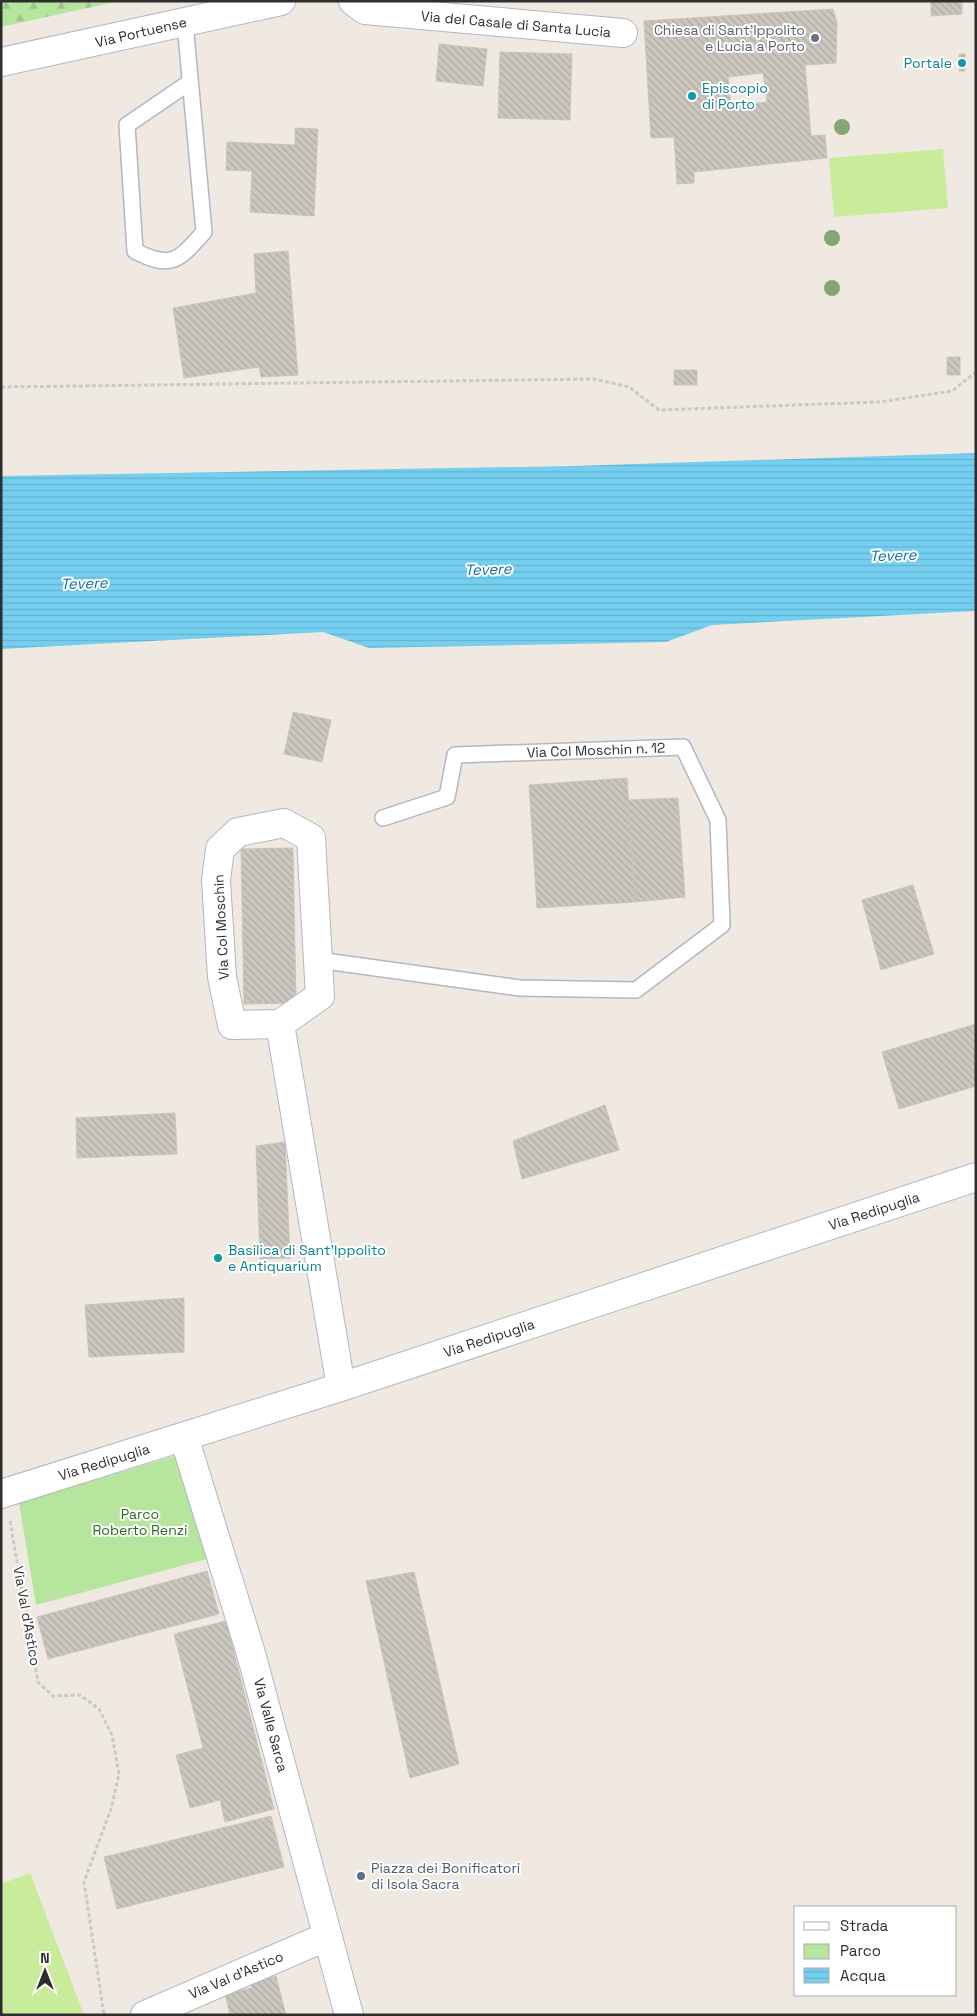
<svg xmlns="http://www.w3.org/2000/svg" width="977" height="2016" viewBox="0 0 977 2016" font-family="'Space Grotesk',sans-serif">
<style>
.forest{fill:url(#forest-firs)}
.park{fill:#b6e59e}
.pitch{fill:#c9ec9a}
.water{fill:url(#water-rules)}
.building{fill:url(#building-back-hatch);stroke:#cbc5ba;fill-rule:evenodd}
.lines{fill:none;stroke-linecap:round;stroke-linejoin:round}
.service-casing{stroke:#b4b7c1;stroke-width:18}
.minor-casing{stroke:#b4b7c1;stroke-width:30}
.tertiary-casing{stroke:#b4b7c1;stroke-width:30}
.path{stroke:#c9c9c9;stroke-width:3;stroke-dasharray:4 2.5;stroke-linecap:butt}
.service{stroke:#fff;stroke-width:15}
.minor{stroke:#fff;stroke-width:28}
.tertiary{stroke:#fff;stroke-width:28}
.tree{fill:#84a574}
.worship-dot{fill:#6b7280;stroke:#fff;stroke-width:2}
.culture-dot{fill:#0f9aa8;stroke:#fff;stroke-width:2}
.service-dot{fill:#5c6f8a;stroke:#fff;stroke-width:2}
.labels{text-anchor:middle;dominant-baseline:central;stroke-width:4;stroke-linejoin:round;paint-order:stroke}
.street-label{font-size:14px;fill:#2e2e2e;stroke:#fff}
.worship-label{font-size:14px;fill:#5b616d;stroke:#fff;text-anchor:end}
.culture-label{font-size:14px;fill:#0d838f;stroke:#fff;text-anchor:start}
.park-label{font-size:14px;fill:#2c6e1b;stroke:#fff}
.service-label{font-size:14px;fill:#4e5e75;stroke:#fff;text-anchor:start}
.water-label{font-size:15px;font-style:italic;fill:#0d6fa3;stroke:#fff}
</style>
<defs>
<pattern id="forest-firs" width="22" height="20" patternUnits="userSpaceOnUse" patternTransform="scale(1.25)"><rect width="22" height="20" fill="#b6e59e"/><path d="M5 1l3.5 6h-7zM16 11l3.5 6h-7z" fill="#9dc588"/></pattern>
<pattern id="water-rules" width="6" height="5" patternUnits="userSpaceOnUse" patternTransform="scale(1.25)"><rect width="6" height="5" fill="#75cff0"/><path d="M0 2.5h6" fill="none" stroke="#66b2ce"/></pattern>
<pattern id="building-back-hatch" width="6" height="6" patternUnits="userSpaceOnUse" patternTransform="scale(1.25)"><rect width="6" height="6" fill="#cbc7bf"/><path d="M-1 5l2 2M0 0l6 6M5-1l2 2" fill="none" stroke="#afaba4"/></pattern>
</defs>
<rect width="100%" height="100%" fill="#efe9e1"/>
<!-- forest -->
<path class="forest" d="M1,1H119L1,27Z"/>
<!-- park -->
<path class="park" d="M181,1454L210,1558L36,1605L19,1503Z"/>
<!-- pitch -->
<path class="pitch" d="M943,149L948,208L834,217L829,158Z
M30,1873L84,2015H1V1884Z"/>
<!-- water -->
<path class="water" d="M976,453V611L712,625L666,642L369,648L323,632L1,649V476L574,466Z"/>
<!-- building -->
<path class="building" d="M931,1H962V14L931,16Z
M833,9L837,23L836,63L805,65L811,136L825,135L827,158L694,172V183L677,184L674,137L651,138L644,21ZM763,73L767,102L731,106L728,77Z
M439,44L487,49L483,86L436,81Z
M500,52L572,54L570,120L498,118Z
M959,54H965V71H959Z
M295,128L318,129L314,216L250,212L252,171L226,170L227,142L295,145Z
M288,251L298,375L261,377L259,367L184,378L173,308L256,293L254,254Z
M947,357H960V375H947Z
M674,370H697V385H674Z
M293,712L331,720L322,762L284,754Z
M627,778L635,902L537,908L529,785Z
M678,798L685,897L635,902L628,800Z
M293,848L296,1003L244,1004L241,849Z
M913,885L934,954L881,970L862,900Z
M976,1024V1086L899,1109L882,1052Z
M605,1105L619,1150L522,1179L513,1141Z
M175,1113L177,1154L77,1158L76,1118Z
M285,1142L290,1258L260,1259L256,1146Z
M184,1298V1352L89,1357L85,1305Z
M207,1571L219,1614L48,1659L37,1617Z
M414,1572L459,1764L410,1778L366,1581Z
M226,1621L274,1809L225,1822L220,1800L190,1808L176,1755L203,1748L174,1634Z
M271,1816L284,1867L117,1909L104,1857Z
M276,1976L286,2015H230L225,1994L252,1988L251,1982Z"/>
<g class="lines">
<!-- service casing -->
<g class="service-casing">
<path id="service" d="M185,23L204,232C179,260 172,270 135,251L127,125L190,82
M318,960L520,988L636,990L722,925L718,820L683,747L455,755L447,797L383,818"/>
</g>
<!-- minor casing -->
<g class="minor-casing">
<path id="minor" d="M353,1L365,10L623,33
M280,1024L232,1025L222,977L216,880L220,849L238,832L284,823L311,838L320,996L280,1024L341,1387
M184,1437L250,1650L349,2015
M1,1494L341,1387L976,1177
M145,2015L328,1936"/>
</g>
<!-- tertiary casing -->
<g class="tertiary-casing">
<path id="tertiary" d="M1,62L281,1"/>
</g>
<!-- path -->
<path class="path" d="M1,387L594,379L629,387L659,410L879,402L952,391L976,372
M10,1521L38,1682L53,1696L80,1695L99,1709L112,1735L119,1774L111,1809L84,1882L104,2015"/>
<!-- service -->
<use href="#service" class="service"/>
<!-- minor -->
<use href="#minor" class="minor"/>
<!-- tertiary -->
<use href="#tertiary" class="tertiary"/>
</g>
<!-- trees -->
<g class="tree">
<circle cx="842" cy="127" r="8"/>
<circle cx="832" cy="238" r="8"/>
<circle cx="832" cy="288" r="8"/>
</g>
<!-- markers -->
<circle class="worship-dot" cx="815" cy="38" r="5"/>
<g class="culture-dot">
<circle cx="962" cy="63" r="5"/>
<circle cx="692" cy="96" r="5"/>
<circle cx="218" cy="1258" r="5"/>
</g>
<circle class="service-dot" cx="361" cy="1876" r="5"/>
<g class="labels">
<!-- street labels -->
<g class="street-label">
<text transform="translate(516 24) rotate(5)">Via del Casale di Santa Lucia</text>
<text transform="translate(141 32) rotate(-13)">Via Portuense</text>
<text transform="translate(596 750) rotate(-2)">Via Col Moschin n. 12</text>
<text transform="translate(221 927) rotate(-93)">Via Col Moschin</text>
<text transform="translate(874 1211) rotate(-18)">Via Redipuglia</text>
<text transform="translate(489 1338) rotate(-18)">Via Redipuglia</text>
<text transform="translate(104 1462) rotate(-17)">Via Redipuglia</text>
<text transform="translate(27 1616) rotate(80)">Via Val d'Astico</text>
<text transform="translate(271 1725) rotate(75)">Via Valle Sarca</text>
<text transform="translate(236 1975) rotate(-23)">Via Val d'Astico</text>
</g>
<!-- worship labels -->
<g class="worship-label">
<text x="805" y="30">Chiesa di Sant'Ippolito<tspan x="805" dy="16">e Lucia a Porto</tspan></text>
</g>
<!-- culture labels -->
<g class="culture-label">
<text x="952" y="63" text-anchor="end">Portale</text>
<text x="702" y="88">Episcopio<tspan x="702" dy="16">di Porto</tspan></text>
<text x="228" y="1250">Basilica di Sant'Ippolito<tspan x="228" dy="16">e Antiquarium</tspan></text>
</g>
<!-- park labels -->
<g class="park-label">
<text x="140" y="1514">Parco<tspan x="140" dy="16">Roberto Renzi</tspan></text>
</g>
<!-- service labels -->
<g class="service-label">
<text x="371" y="1868">Piazza dei Bonificatori<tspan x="371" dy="16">di Isola Sacra</tspan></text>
</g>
<!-- water labels -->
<g class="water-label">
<text transform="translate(893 555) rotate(-2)">Tevere</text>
<text transform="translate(488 569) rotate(-2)">Tevere</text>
<text transform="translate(84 583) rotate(-2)">Tevere</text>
</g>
</g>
<!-- border -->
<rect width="977" height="2016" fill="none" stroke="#2e2e2e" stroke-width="5"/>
<!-- legend -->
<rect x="794" y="1906" width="162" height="90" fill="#ffffff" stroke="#ababab"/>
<rect x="804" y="1922" width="25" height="8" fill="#ffffff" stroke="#ababab"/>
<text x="840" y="1931" font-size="15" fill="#2e2e2e">Strada</text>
<rect x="804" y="1944" width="25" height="15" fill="#b6e59e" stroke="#ababab"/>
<text x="840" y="1956" font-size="15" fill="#2e2e2e">Parco</text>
<rect x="804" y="1968" width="25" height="15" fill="url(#water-rules)" stroke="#ababab"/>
<text x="840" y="1981" font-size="15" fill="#2e2e2e">Acqua</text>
<!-- north arrow -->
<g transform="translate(45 1971)" stroke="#ffffff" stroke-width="4" paint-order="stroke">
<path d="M0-4L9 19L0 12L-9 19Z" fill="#2e2e2e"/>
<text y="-8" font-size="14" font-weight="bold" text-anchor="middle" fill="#2e2e2e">N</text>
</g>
</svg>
